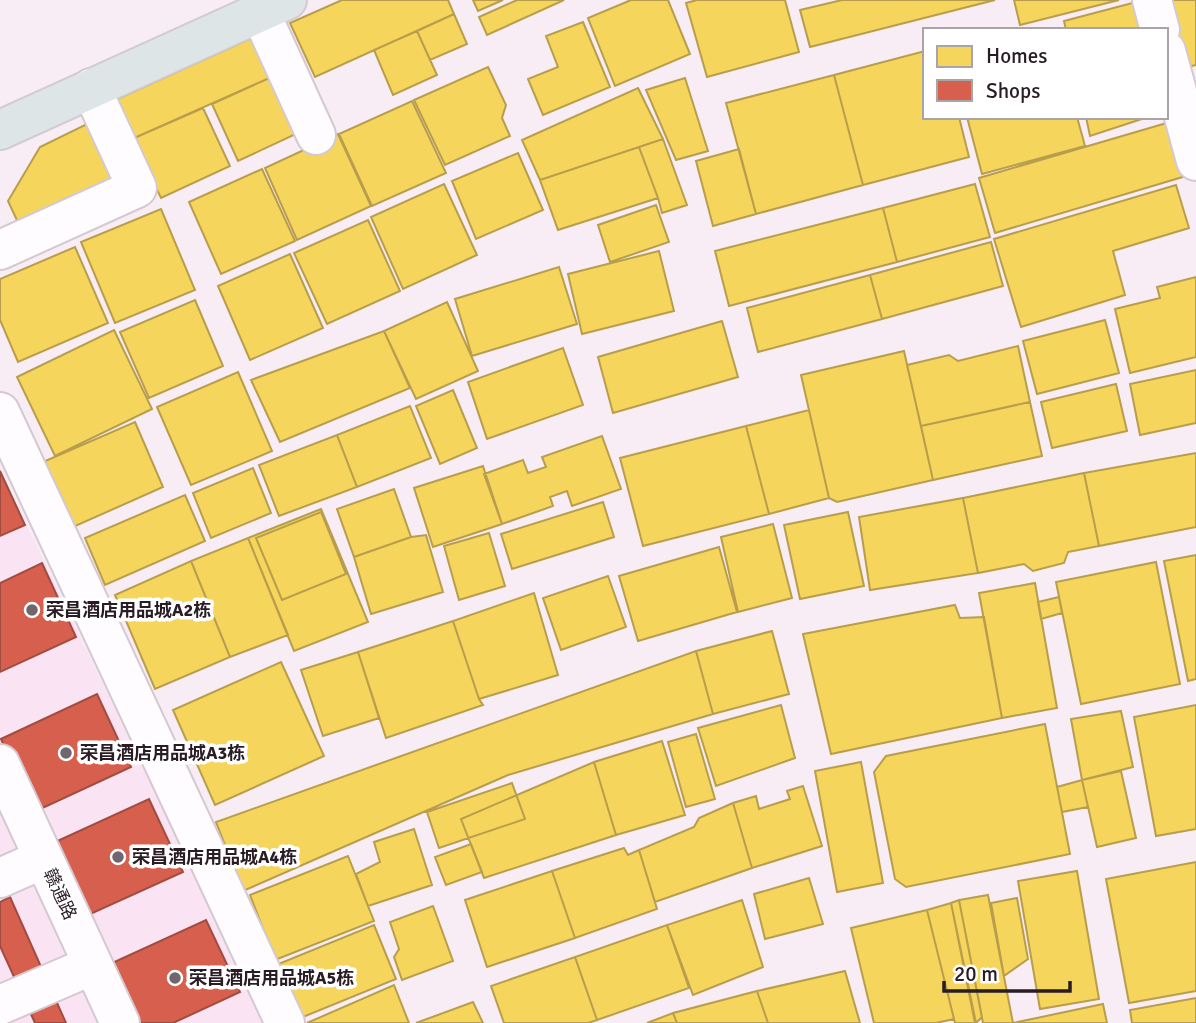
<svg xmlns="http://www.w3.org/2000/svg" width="1196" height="1023" viewBox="0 0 1196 1023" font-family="Signika,'Noto Sans SC',sans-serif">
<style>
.built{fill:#fae3f3}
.homes{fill:#f6d55c;stroke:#b89e4c;stroke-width:2}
.shops{fill:#d6604d;stroke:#a24c41;stroke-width:2}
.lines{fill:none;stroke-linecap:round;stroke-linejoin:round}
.minor-casing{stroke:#d4c9d1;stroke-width:42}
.major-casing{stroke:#d2cbcf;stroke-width:42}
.minor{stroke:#fefcfe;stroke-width:38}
.major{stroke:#dee5e6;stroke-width:38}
.poi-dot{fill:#71656e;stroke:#fff;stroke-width:2.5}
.labels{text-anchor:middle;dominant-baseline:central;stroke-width:7;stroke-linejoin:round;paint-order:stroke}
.poi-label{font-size:18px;font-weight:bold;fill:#291c25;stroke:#fff;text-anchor:start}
.street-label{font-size:18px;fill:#291c25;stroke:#fff}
</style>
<rect width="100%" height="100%" fill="#f8edf5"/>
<!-- built -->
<path class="built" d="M0,470L266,1023H0Z"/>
<!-- homes -->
<path class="homes" d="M342,0H448L454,14L315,77L290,23Z
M473,0H503L478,11Z
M517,0H564L487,35L479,17Z
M631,0H668L690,54L615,86L588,18Z
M697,0H785L799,52L707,77L686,3Z
M842,0H995L810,47L800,10Z
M1014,0H1119L1020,25Z
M1166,0H1196V65L1183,68Z
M1140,1L1148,30H1066L1064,21Z
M454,14L467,44L430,60L417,31Z
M583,22L610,87L543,115L528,79L558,67L546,36Z
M417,31L437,75L393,95L374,50Z
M258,35L276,75L132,139L115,100Z
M925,51V117H959L969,157L863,185L834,75Z
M488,67L506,105L502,118L510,136L445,165L414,100Z
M276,75L300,132L238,161L212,104Z
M834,75L863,185L756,214L726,103Z
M685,78L708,151L676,160L646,90Z
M638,88L663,139L540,180L522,140Z
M412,101L446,173L372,206L339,134Z
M203,108L230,166L161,198L132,139Z
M967,117H1077L1085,146L982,174Z
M1086,117H1148L1090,136Z
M1170,122L1186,176L995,233L979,178Z
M89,123L118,181L21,229L8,201L40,147Z
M338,134L371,206L297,240L265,168Z
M663,139L687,205L662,213L658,198L639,147Z
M639,147L658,198L558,230L540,180Z
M739,149L756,214L713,226L696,161Z
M518,153L543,210L476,239L452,181Z
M262,169L295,241L221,274L189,202Z
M444,184L477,255L403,289L371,217Z
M975,184L990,237L897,262L883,208Z
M1176,185L1189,228L1113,251L1125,295L1021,327L994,239Z
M656,205L669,242L610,262L598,225Z
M883,208L897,262L729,306L715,251Z
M161,209L195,290L115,323L81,242Z
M368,220L400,291L327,324L294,253Z
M991,242L1003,286L882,319L870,275Z
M75,247L108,323L18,362L0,320V279Z
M659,251L674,311L582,334L568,274Z
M290,254L323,328L250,360L218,286Z
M559,267L577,324L472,356L455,299Z
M870,275L882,319L758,352L747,308Z
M1196,277V357L1130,373L1115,309L1160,298L1157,287Z
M195,300L223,366L149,398L120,332Z
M447,302L478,371L416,399L384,331Z
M1105,320L1119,373L1037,394L1023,341Z
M722,321L738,377L613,413L598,357Z
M114,330L152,409L55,456L17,377Z
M384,331L410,388L280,442L251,380Z
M1018,346L1030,402L921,426L907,365L949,355L958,361Z
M563,348L583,405L487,439L468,382Z
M904,351L933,480L837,502L829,498L801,375Z
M1196,370V423L1140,435L1130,384Z
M238,372L272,451L191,485L157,407Z
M1116,384L1127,431L1052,448L1041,402Z
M453,390L477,448L440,464L416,406Z
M1030,402L1042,456L933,480L921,426Z
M410,406L431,458L357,487L337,435Z
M809,410L829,498L769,514L746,426Z
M135,422L163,487L64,531L36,465Z
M746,426L769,514L643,546L620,458Z
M337,435L357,487L279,516L259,465Z
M602,436L621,489L572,506L567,491L550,497L553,506L502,524L484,474L523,460L528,473L546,467L542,457Z
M1196,453V527L1099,546L1084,473Z
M483,466L502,524L433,547L414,488Z
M253,468L271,513L211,538L193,493Z
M1084,473L1099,546L1068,552L1064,563L1033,571L1024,564L978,573L963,498Z
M394,489L411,537L354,557L337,509Z
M185,495L205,541L105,585L85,538Z
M963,498L978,573L870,590L859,517Z
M603,502L614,537L512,569L501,534Z
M321,509L368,622L294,651L248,538Z
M321,512L346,574L282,600L256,538Z
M848,512L864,586L800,599L784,525Z
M773,524L792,598L738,612L721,537Z
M489,533L505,586L459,600L444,546Z
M426,535L443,592L371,614L354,557L411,537Z
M248,538L288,635L230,657L191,561Z
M719,547L737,612L638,641L619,576Z
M1196,555V679L1188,681L1164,561Z
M191,561L230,657L155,689L115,595Z
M1156,562L1180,684L1081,704L1056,582Z
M608,576L626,627L561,650L543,598Z
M1035,583L1057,708L1002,718L979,593Z
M534,593L558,675L479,699L453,621Z
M1059,597L1062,613L1041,619L1038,602Z
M955,605L960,618L984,617L1002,718L831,754L803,634Z
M453,621L479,699L483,705L386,738L358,652Z
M772,631L789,694L713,714L696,651Z
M696,651L713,714L508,775L243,891L216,822Z
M358,652L379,718L323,736L301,670Z
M281,662L324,756L215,805L173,710Z
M781,705L795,758L716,786L698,728Z
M1196,705V829L1156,836L1134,717Z
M1121,711L1133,767L1082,780L1071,719Z
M1045,724L1070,854L906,887L895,879L874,772L886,756Z
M696,734L715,799L686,807L668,742Z
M662,741L685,815L616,835L594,762Z
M594,762L616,835L484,878L461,819Z
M861,762L883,883L837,892L815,771Z
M1121,771L1136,838L1097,847L1082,780Z
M1082,780L1088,807L1062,812L1057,787Z
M512,783L525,819L439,848L427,812Z
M803,786L822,846L752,868L733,803L756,796L759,809L790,799L787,791Z
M733,803L752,868L655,902L639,850L694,827L699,818Z
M414,829L432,885L368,906L356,874L380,862L374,842Z
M471,844L482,872L446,885L435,857Z
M624,848L628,855L639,850L657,909L575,938L552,871Z
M348,856L374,921L275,960L250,895Z
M1196,862V991L1129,1003L1106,879Z
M552,871L575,938L487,967L465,900Z
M1077,871L1099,999L1040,1009L1018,881Z
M809,878L823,924L765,939L754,894Z
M988,895L1013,1023H983L959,900Z
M1017,898L1028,959L1004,976L991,903Z
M742,900L763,967L693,995L667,925Z
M959,900L982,1017L976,1023L951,903Z
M951,903L975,1023H955L927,910Z
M433,906L453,961L402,980L394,957L399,949L390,922Z
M927,910L954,1019L936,1023H874L851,928Z
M374,925L396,979L298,1019L276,965Z
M667,925L689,988L597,1020L575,957Z
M575,957L597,1020L588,1023H504L491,986Z
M845,971L860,1023H768L757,991Z
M394,985L409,1023H307Z
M757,991L768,1023H677L673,1013Z
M1196,998V1023H1132L1130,1010Z
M473,1002L483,1023H416Z
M1103,1004L1107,1023H1012H1013Z
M673,1013L677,1023H647Z"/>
<!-- shops -->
<path class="shops" d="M0,471L25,525L0,536Z
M42,563L76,637L0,672V583Z
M97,694L131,767L34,812L1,739Z
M149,799L183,872L86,916L53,843Z
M10,897L66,1023H35L0,946V902Z
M206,920L240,992L173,1023H138L110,964Z"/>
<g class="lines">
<!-- minor casing -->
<g class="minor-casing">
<path id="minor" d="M1152,0L1160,30
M260,12L316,135
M1166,51L1196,161
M0,250L137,188L91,88
M0,412L285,1023
M0,764L120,1023
M0,878L43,859
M0,1005L93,965"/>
</g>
<!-- major casing -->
<g class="major-casing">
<path id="major" d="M0,130L287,0"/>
</g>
<!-- minor -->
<use href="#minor" class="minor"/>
<!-- major -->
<use href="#major" class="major"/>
</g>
<!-- markers -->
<g class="poi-dot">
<circle cx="32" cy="610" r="7"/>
<circle cx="66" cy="753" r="7"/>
<circle cx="118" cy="857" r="7"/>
<circle cx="175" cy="978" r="7"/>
</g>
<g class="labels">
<!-- poi labels -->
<g class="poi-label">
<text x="46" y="610">荣昌酒店用品城A2栋</text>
<text x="80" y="753">荣昌酒店用品城A3栋</text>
<text x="132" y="857">荣昌酒店用品城A4栋</text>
<text x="189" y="978">荣昌酒店用品城A5栋</text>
</g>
<!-- street labels -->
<g class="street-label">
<text transform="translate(60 894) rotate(65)">赣通路</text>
</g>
</g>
<!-- legend -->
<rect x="923" y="28" width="245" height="91" fill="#ffffff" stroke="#a9a4a8" stroke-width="2"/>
<rect x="937" y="46" width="35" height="21" fill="#f6d55c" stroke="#a9a4a8" stroke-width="2"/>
<text x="986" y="63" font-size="21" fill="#291c25">Homes</text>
<rect x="937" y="80" width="35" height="21" fill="#d6604d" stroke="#a9a4a8" stroke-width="2"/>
<text x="986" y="98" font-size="21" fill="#291c25">Shops</text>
<!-- scale -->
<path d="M944 981v10h126v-10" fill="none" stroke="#291c25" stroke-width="3.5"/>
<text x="954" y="981" font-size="21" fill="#291c25" stroke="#ffffff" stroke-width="5" paint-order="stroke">20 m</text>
</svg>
